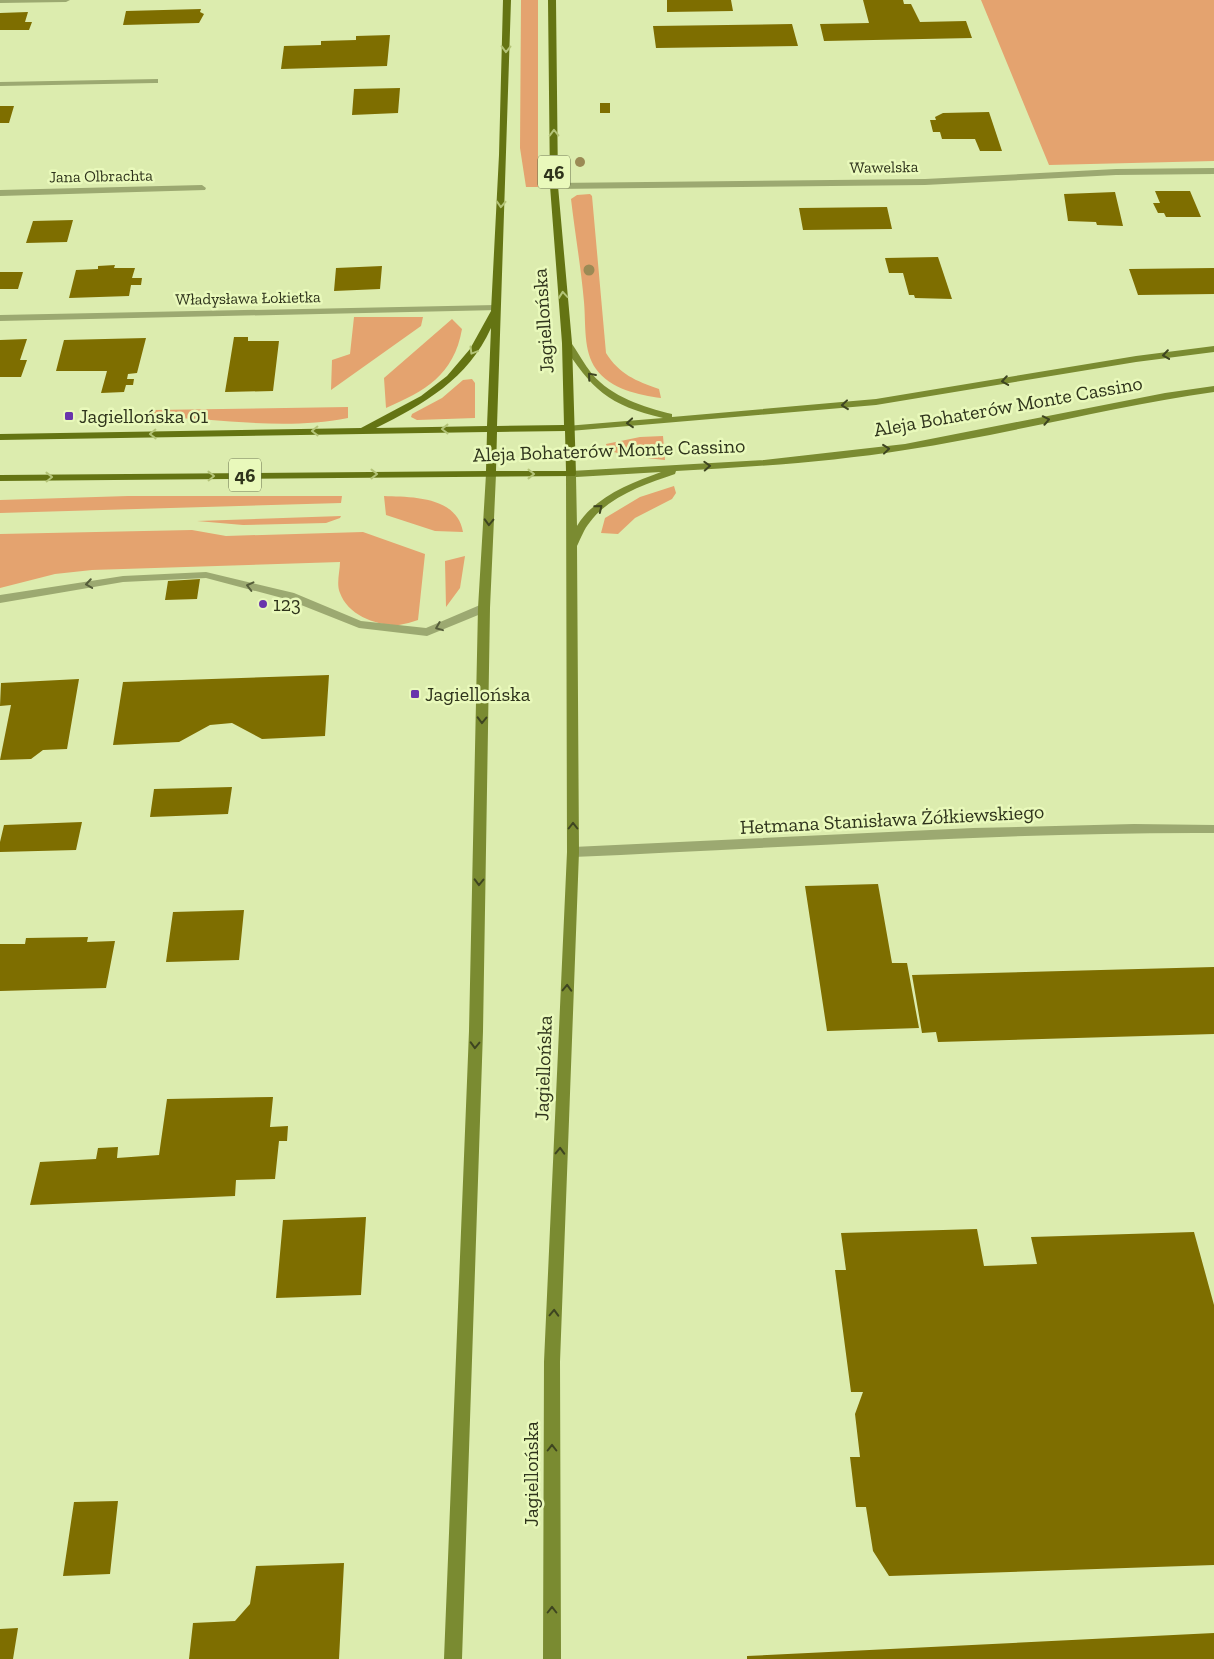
<svg xmlns="http://www.w3.org/2000/svg" width="1214" height="1659" viewBox="0 0 1214 1659" font-family="'Zilla Slab',serif">
<style>
.green{fill:#e4a36f}
.building{fill:#7e6e00}
.lines{fill:none;stroke-linecap:round;stroke-linejoin:round}
.lane{fill:#9ca971;fill-rule:evenodd}
.street{fill:#9ca971;fill-rule:evenodd}
.secondary{fill:#7a8b31;fill-rule:evenodd}
.primary{fill:#647413;fill-rule:evenodd}
.tree{fill:#9b8a55}
.oneway{stroke:#b4c478}
.oneway2{stroke:#3e4520}
.oneway3{stroke:#555d3a}
.poi-dot{fill:#6935ac;stroke:#e9f9bb;stroke-width:2}
.labels{text-anchor:middle;dominant-baseline:central;stroke-width:5;stroke-linejoin:round;paint-order:stroke}
.far-street-label{font-size:16px;fill:#2f341c;stroke:#e9f9bb}
.shield{fill:#e9f9bb;stroke:#676f4c;stroke-width:1}
.shield-label{font-size:19px;font-weight:bold;fill:#2f341c}
.street-label{font-size:20px;fill:#2f341c;stroke:#e9f9bb}
.poi-label{font-size:20px;fill:#2f341c;stroke:#e9f9bb;text-anchor:start}
</style>
<rect width="100%" height="100%" fill="#dcecae"/>
<!-- green -->
<path class="green" d="M521,0H538V187H526L520,148Z
M981,0H1214V161L1049,165Z
M590,194L592,196L606,353C619,374 636,381 659,389L661,398C639,395 610,389 596,369C583,351 586,324 584,302C581,268 575,233 571,199L577,195Z
M354,317H423L421,326L331,390L332,360L350,354Z
M452,319L462,329C454,375 425,391 386,408L384,378Z
M472,379L475,383V418L417,420L411,417L412,414L442,398L463,380Z
M348,407V418C282,431 219,418 153,417L154,410Z
M663,436L665,460L628,456L607,450L606,444L640,437Z
M674,486L676,493L672,499L635,518L618,534L601,533L605,518L640,497Z
M128,496H342L341,503L0,513V500Z
M384,496C411,497 457,496 463,532L435,531L386,515Z
M341,516L340,518L326,523L243,525L197,521Z
M192,530L226,536L363,532L425,554L418,620C412,622 405,624 399,625C376,626 348,615 340,593C336,584 340,571 340,562L92,570L55,574L0,588V534Z
M465,556L460,588L446,607L445,561Z"/>
<!-- building -->
<path class="building" d="M667,0H731L733,11L667,12Z
M863,0H903L904,4H911L920,22L966,21L972,38L824,41L820,24L869,23Z
M201,9L200,12L204,14L199,23L123,25L126,11Z
M28,12L25,22H32L29,30H0V13Z
M792,24L798,46L656,48L653,26Z
M390,35L387,66L281,69L284,46L321,45V41L356,40V36Z
M400,88L398,113L352,115L354,89Z
M600,103H610V113H600Z
M0,106H14L9,123H0Z
M989,112L1002,151H980L975,139H942L940,132H933L930,120H936L935,117L943,113Z
M1155,191H1190L1201,217H1166L1164,213H1158L1153,203H1160Z
M1115,192L1123,226L1097,225L1096,222L1068,221L1064,194Z
M887,207L892,229L803,230L799,208Z
M73,220L67,242L26,243L33,221Z
M938,257L952,299L915,298L914,295H909L903,273H889L885,258Z
M115,265L114,268H135L132,278H142L141,285H131L129,296L69,298L76,270L98,269V266Z
M382,266L380,289L334,291L336,268Z
M1214,268V294L1138,295L1129,269Z
M0,272H23L18,289H0Z
M234,337H248V341H279L273,391L225,392Z
M146,338L137,373L128,374L127,379H134L133,385H126L124,392L101,393L107,371H56L64,340Z
M27,339L20,360H27L21,377H0V340Z
M200,579L197,599L165,600L168,581Z
M329,675L325,736L262,739L232,723L210,725L179,742L113,745L123,682Z
M79,679L67,749L43,750L31,759L0,760L11,705L0,706L1,683Z
M232,787L228,814L150,817L154,789Z
M82,822L76,850L0,852V842L4,825Z
M878,884L892,963H907L919,1028L827,1031L805,886Z
M244,910L239,960L166,962L173,912Z
M88,937L87,942L115,941L106,988L0,991V944H25L26,938Z
M1214,967V1034L938,1042L936,1032L922,1033L912,975Z
M273,1097L270,1127L288,1126L287,1141H279L275,1179L236,1180L235,1196L30,1205L40,1162L96,1159L98,1148L118,1147L117,1158L159,1155L167,1099Z
M366,1217L361,1295L276,1298L283,1220Z
M977,1229L984,1266L1037,1264L1031,1237L1194,1232L1214,1305V1565L889,1576L873,1551L866,1507H856L850,1457H860L855,1414L863,1392H851L835,1270H846L841,1233Z
M118,1501L110,1574L63,1576L74,1502Z
M344,1563L339,1659H189L193,1623L235,1621L250,1604L256,1566Z
M18,1628L13,1659H0V1629Z
M1214,1633V1659H747V1656Z"/>
<g class="lines">
<!-- lane -->
<path class="lane" d="M206,572L294,593L361,621L426,628L480,605L484,604L490,608L488,611L427,636L359,628L286,599L206,578L123,582L0,603V595L123,576Z"/>
<!-- street -->
<path class="street" d="M0,0H70L66,2L0,3Z
M158,79V83H155L0,86V82Z
M1214,168V174L1116,175L925,185L554,189L550,186L554,183L925,179L1116,169Z
M202,185L206,188L205,190L0,196V190Z
M496,305L499,306V310L0,321V315Z
M1134,824L1214,825V833C1000,832 787,848 573,857L569,855L567,852L569,849L573,847L973,828Z"/>
<!-- secondary -->
<path class="secondary" d="M567,340L570,341C578,352 584,364 592,374C612,397 643,407 672,414V417L876,399L1136,356L1214,346V352L1136,362L876,405L570,431L565,428L566,426L663,418C608,405 592,390 562,343Z
M1214,386V392C1110,407 1009,434 905,450C830,462 752,467 676,471L675,474C646,484 609,496 590,522C584,529 581,538 577,546L579,852L560,1362L561,1659H543L544,1362L567,852L566,474L571,471L764,460L905,444L1165,393ZM661,472C631,483 594,497 577,526L576,477Z
M491,471L496,474L490,608L483,1031L462,1659H444L469,1031L478,608L486,474Z"/>
<!-- primary -->
<path class="primary" d="M503,0H511L497,426L564,425L562,343L550,186L548,0H556L558,186L572,343L576,474L575,476L0,481V475L486,471L487,432L0,440V434L361,428L421,396L447,376L470,349L491,311L499,155ZM491,328L487,426L376,428C424,404 468,379 491,328ZM565,431L566,471H496L497,432Z"/>
</g>
<!-- trees -->
<g class="tree">
<circle cx="580" cy="162" r="5"/>
<circle cx="589" cy="270" r="5.5"/>
</g>
<!-- one-way arrows -->
<defs><path id="oneway-chevron" d="M-2-3.5L2.5 0L-2 3.5" fill="none" stroke-width="1.6" stroke-linecap="round" stroke-linejoin="round" transform="scale(1.25)"/></defs>
<g class="oneway">
<use href="#oneway-chevron" transform="translate(506 49) rotate(91)"/>
<use href="#oneway-chevron" transform="translate(554 133) rotate(-91)"/>
<use href="#oneway-chevron" transform="translate(501 204) rotate(93)"/>
<use href="#oneway-chevron" transform="translate(563 295) rotate(-95)"/>
<use href="#oneway-chevron" transform="translate(473 351) rotate(121)"/>
<use href="#oneway-chevron" transform="translate(445 429) rotate(180)"/>
<use href="#oneway-chevron" transform="translate(315 431) rotate(179)"/>
<use href="#oneway-chevron" transform="translate(153 434) rotate(179)"/>
<use href="#oneway-chevron" transform="translate(374 474)"/>
<use href="#oneway-chevron" transform="translate(531 474)"/>
<use href="#oneway-chevron" transform="translate(211 476) rotate(-1)"/>
<use href="#oneway-chevron" transform="translate(49 477) rotate(-1)"/>
</g>
<g class="oneway2">
<use href="#oneway-chevron" transform="translate(1166 355) rotate(172)"/>
<use href="#oneway-chevron" transform="translate(591 376) rotate(-131)"/>
<use href="#oneway-chevron" transform="translate(1005 381) rotate(171)"/>
<use href="#oneway-chevron" transform="translate(845 405) rotate(174)"/>
<use href="#oneway-chevron" transform="translate(1046 420) rotate(-11)"/>
<use href="#oneway-chevron" transform="translate(630 423) rotate(175)"/>
<use href="#oneway-chevron" transform="translate(886 449) rotate(-6)"/>
<use href="#oneway-chevron" transform="translate(707 466) rotate(-3)"/>
<use href="#oneway-chevron" transform="translate(599 508) rotate(-39)"/>
<use href="#oneway-chevron" transform="translate(489 522) rotate(92)"/>
<use href="#oneway-chevron" transform="translate(482 720) rotate(91)"/>
<use href="#oneway-chevron" transform="translate(573 826) rotate(-90)"/>
<use href="#oneway-chevron" transform="translate(479 882) rotate(91)"/>
<use href="#oneway-chevron" transform="translate(567 988) rotate(-88)"/>
<use href="#oneway-chevron" transform="translate(475 1045) rotate(92)"/>
<use href="#oneway-chevron" transform="translate(560 1151) rotate(-88)"/>
<use href="#oneway-chevron" transform="translate(554 1313) rotate(-88)"/>
<use href="#oneway-chevron" transform="translate(552 1448) rotate(-90)"/>
<use href="#oneway-chevron" transform="translate(552 1610) rotate(-90)"/>
</g>
<g class="oneway3">
<use href="#oneway-chevron" transform="translate(89 584) rotate(171)"/>
<use href="#oneway-chevron" transform="translate(250 586) rotate(-166)"/>
<use href="#oneway-chevron" transform="translate(439 627) rotate(158)"/>
</g>
<!-- markers -->
<g class="poi-dot">
<rect x="64" y="411" width="10" height="10" rx="2.5"/>
<circle cx="263" cy="604" r="5"/>
<rect x="410" y="689" width="10" height="10" rx="2.5"/>
</g>
<g class="labels">
<!-- far-street labels -->
<g class="far-street-label">
<text transform="translate(884 167) rotate(-1)">Wawelska</text>
<text transform="translate(101 176) rotate(-1)">Jana Olbrachta</text>
<text transform="translate(248 298) rotate(-1)">Władysława Łokietka</text>
</g>
<!-- shield labels -->
<g class="shield">
<rect x="538" y="155.5" width="32" height="33" rx="4"/>
<rect x="229" y="458.5" width="32" height="33" rx="4"/>
</g>
<g class="shield-label">
<text x="554" y="172">46</text>
<text x="245" y="475">46</text>
</g>
<!-- street labels -->
<g class="street-label">
<text transform="translate(543 321) rotate(-94)">Jagiellońska</text>
<text transform="translate(1008 406) rotate(-10)">Aleja Bohaterów Monte Cassino</text>
<text transform="translate(609 450) rotate(-2)">Aleja Bohaterów Monte Cassino</text>
<text transform="translate(892 819) rotate(-3)">Hetmana Stanisława Żółkiewskiego</text>
<text transform="translate(543 1068) rotate(-88)">Jagiellońska</text>
<text transform="translate(531 1474) rotate(-90)">Jagiellońska</text>
</g>
<!-- poi labels -->
<g class="poi-label">
<text x="79" y="416">Jagiellońska 01</text>
<text x="273" y="604">123</text>
<text x="425" y="694">Jagiellońska</text>
</g>
</g>
</svg>
